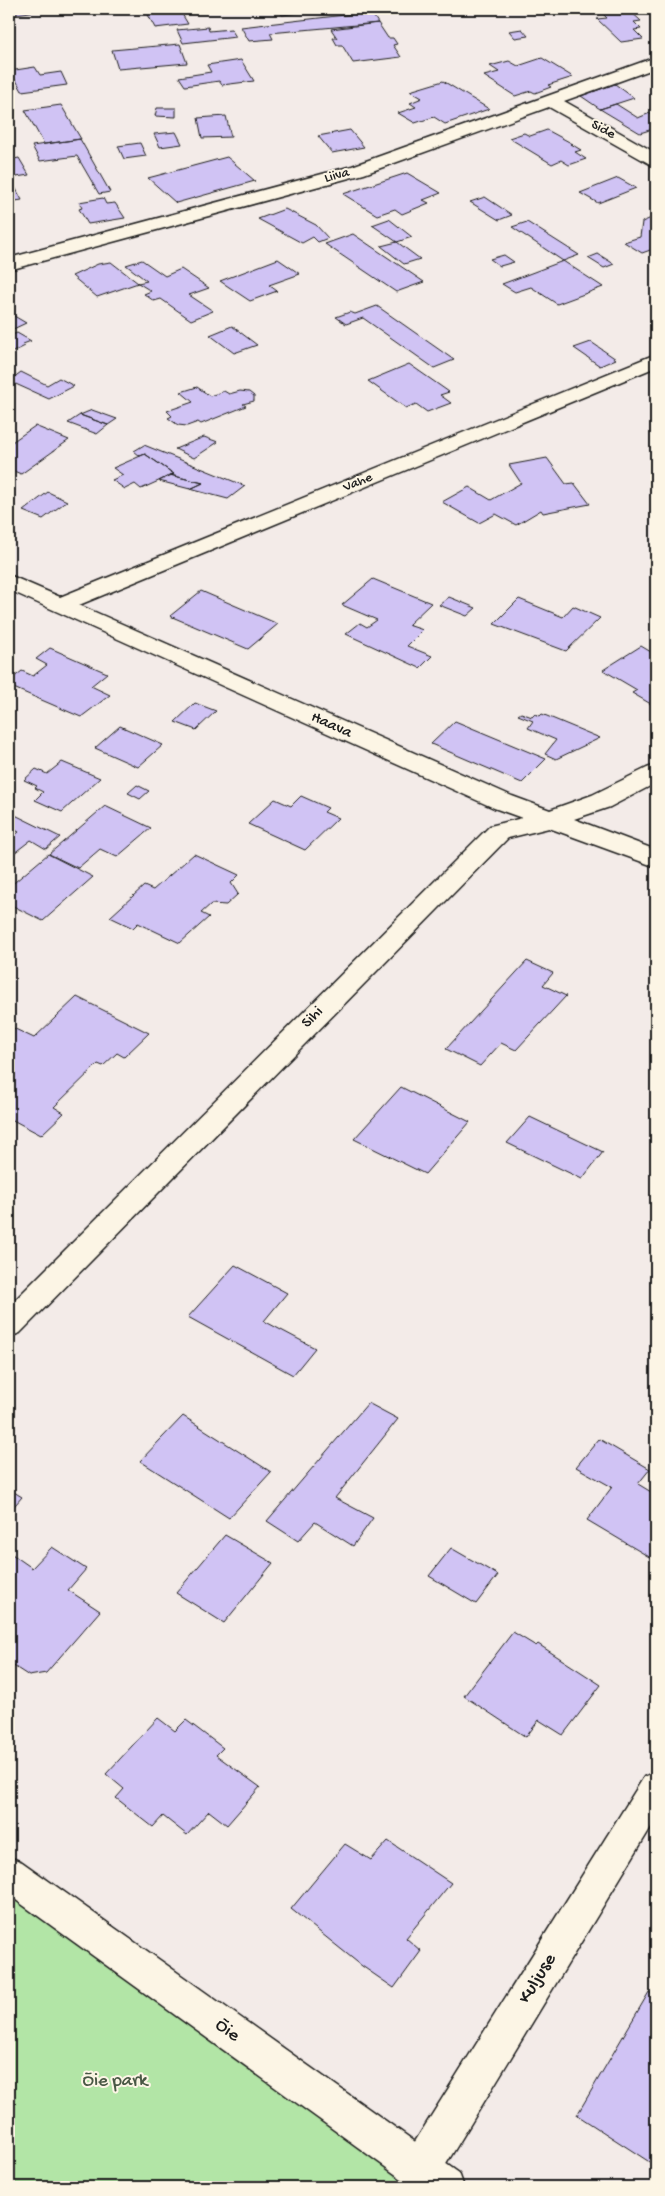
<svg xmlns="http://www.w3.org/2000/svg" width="665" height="2196" viewBox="0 0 665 2196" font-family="'Gochi Hand',sans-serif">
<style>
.green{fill:#b2e5a6;stroke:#678061}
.building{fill:#d0c3f4;stroke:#1c1c1c}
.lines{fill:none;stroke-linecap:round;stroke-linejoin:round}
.street-casing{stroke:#1c1c1c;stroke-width:3}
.secondary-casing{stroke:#1c1c1c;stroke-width:3}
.street{fill:#fcf5e5;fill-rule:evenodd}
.secondary{fill:#fcf5e5;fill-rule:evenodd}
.labels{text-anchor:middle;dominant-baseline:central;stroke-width:4;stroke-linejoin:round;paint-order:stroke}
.far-street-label{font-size:14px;fill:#1c1c1c;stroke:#fcf5e5}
.street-label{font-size:16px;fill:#1c1c1c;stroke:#fcf5e5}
.near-street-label{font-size:19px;fill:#1c1c1c;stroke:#fcf5e5}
.near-park-label{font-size:19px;fill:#495845;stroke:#fcf5e5}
</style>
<rect width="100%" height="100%" fill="#f3ebe8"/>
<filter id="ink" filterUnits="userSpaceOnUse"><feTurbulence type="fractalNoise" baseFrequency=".02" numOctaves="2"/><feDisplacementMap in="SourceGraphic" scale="10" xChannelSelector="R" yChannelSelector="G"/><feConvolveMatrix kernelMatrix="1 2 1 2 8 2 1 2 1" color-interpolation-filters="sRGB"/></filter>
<g filter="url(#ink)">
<!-- green -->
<path class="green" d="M9,1874L420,2170L445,2187H9Z"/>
<!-- building -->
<path class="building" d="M9,9H35L37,11L9,15Z
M145,9H179L188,24L155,28Z
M278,9H323L324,10L282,15Z
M598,9H628L641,21L634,22L641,29L634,30L643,39L621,42L597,19L607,18Z
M371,12L378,23L270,33L273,39L249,41L241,27Z
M378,23L388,38H393L397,44L393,45L401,57L353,63L342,45H337L333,38H337L331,29Z
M208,27L209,31L231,29L236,37L183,43L177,30Z
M522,29L528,36L515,38L509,31Z
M180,44L187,63L118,69L112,50Z
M542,58L573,77L548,85L551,87L535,93L531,91L515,96L484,76L499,72L490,66L509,61L518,66Z
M241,60L254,81L222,85L219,81L185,86L179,77L211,72L207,65Z
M35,67L40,75L61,72L67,85L22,91L16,80L9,81V71Z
M443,81L489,109L445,124L434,117L415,123L398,113L416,107L410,103L422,98L410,91Z
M615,84L634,98L600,109L581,96Z
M616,104L638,118L650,113L656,116V128L640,133L600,109Z
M61,105L81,139L44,144L25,110Z
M157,108H176V117L155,116Z
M226,116L231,137L202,138L198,118Z
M350,130L364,147L332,153L318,136Z
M547,130L573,144H571L581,150L575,152L586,159L569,165L561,160L552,164L509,138L524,133L530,136Z
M176,132L182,144L160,147L154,134Z
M80,139L110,192L99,194L77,156L40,161L32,146Z
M140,143L146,156L124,159L118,146Z
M227,157L255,181L176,203L148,178Z
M19,158L29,175L10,178L22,200L9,202V160Z
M407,173L441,193L423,200L429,203L402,214L395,209L377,215L343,194Z
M618,178L636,188L598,203L580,193Z
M485,197L512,215L499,220L470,202Z
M103,198L106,204L115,203L125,218L88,224L79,209L82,208L79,202Z
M285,209L316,225L328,238L318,242L313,237L302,243L258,219Z
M656,216V248L642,253L624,242L640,237L642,222Z
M389,219L412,237L397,242L372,225Z
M527,222L579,255L563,261L512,227Z
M353,234L424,282L396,292L325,244Z
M397,242L420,259L404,264L381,246Z
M598,254L614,264L604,268L588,258Z
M504,255L514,262L500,266L490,259Z
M278,259L300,274L269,285L277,291L250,301L220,281Z
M142,260L165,276L181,269L209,288L189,295L213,311L191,320L161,299L154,301L144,294L151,291L138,283L147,281L126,265Z
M563,261L603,287L557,304L531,287L515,292L502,284Z
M111,262L138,283L97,297L72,276L98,264Z
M377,306L454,360L434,368L363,318L346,324L336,317L350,312L355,314Z
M9,313L26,323L9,331Z
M232,326L257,345L234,353L210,335Z
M9,333L12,335L17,333L31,341L23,344L25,346L9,354Z
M591,342L616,359L600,366L574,348Z
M409,364L449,392L440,395L451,403L427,412L416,404L406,408L368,381Z
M21,372L47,385L59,378L74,386L49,399L9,381Z
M197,387L210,396L224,391L229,394L240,391L249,392L254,396V401L243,404L246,406L201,424L198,422L187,426L178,425L168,418L172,416L167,411L193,402L181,392Z
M92,410L117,419L108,425L80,415Z
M80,415L108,425L97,434L68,423Z
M35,426L69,440L21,474L9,469V444Z
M204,437L218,442L194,458L175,449Z
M144,445L245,486L228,499L190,489L203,483L170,475L174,474L145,454L140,456L134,451Z
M145,454L174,474L141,489L135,484L125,489L112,480L123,475L113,468Z
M547,458L566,484L574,483L590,504L543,513L541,510L516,525L496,514L479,523L442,502L469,487L491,500L521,483L509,465Z
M170,475L203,483L190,489L159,481Z
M48,492L67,501L43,519L23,511Z
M373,579L431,603L408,625L423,630L407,646L432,656L420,668L346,634L360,623L367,627L377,620L342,605Z
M201,591L278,624L248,649L170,616Z
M449,597L476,608L467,616L439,605Z
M519,599L563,617L573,606L600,618L566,651L494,624Z
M641,646L656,655V707L632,693L637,690L603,670Z
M50,648L107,673L91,686L110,695L81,717L9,686V681L22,671L33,676L47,665L36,659Z
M195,703L216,711L196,730L175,722Z
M521,713L532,717L535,714L540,716L542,714L600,738L556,759L545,754L556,740L528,728L533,721L518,715Z
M455,721L546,759L522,783L431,744Z
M120,726L163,745L138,767L95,748Z
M62,762L100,778L62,812L35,800L43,792L35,788L37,786L24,780L36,769L47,774Z
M137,785L149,791L140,799L128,793Z
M301,796L328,808L324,812L338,818L305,850L248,824L275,799L291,806Z
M105,806L151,828L117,857L100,849L78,868L49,854Z
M11,813L60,837L46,849L31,840L9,857V840L19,832L9,827V815Z
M48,854L93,877L43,921L9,904V887Z
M194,854L239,875L231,883L238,894L226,905L211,904L201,913L209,917L180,943L138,923L133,928L110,917L144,886L153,890Z
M527,961L553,973L543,985L566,996L516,1050L501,1043L480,1066L446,1049Z
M77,997L149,1033L124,1057L117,1053L103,1066L98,1064L54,1107L64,1113L41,1135L9,1118V1057L14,1052L9,1049V1026L34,1038Z
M401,1087L470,1122L425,1174L354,1139Z
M530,1117L603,1152L582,1179L507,1143Z
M235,1265L287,1293L264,1321L315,1348L293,1375L188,1317Z
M368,1403L398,1419L335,1498L373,1518L353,1546L315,1522L298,1541L267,1521Z
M183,1416L271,1472L229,1518L140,1461Z
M599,1439L650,1469L638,1484L656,1495V1551L651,1558L587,1520L612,1487L576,1467Z
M9,1489L22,1497L9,1512Z
M225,1535L273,1563L224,1623L176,1593Z
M52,1547L86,1569L68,1590L100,1611L46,1673L29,1676L12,1665L9,1650V1552L32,1568Z
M451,1548L498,1575L476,1604L429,1576Z
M513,1632L536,1646L538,1644L601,1685L563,1735L539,1720L526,1737L464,1696Z
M158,1718L175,1731L186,1720L223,1748L216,1755L260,1787L227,1825L209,1811L187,1835L163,1816L153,1827L116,1798L124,1789L106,1774Z
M388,1841L451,1883L406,1938L421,1951L394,1988L362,1966L291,1909L345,1844L371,1860Z
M649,1992L656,1997V2154L651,2163L577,2115Z"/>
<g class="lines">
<!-- street casing -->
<g class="street-casing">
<path id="street" d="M656,57V68L564,101L656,153V165L650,164L549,107L364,174L9,270V258L352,166Z
M656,354V367L79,605L512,796L550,810L592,795L647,768L656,765V783L610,807L574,819L656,850V867L549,828L508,838L20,1333L9,1337V1306L490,826L522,818L494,808L9,590V575L60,597Z
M656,1772V1819L434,2184C423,2188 417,2188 406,2184L401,2170L406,2156L644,1777Z"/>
</g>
<!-- secondary casing -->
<g class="secondary-casing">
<path id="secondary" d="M9,1857L22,1862L459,2173L464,2187H413L9,1895Z"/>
</g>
<!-- street -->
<use href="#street" class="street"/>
<!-- secondary -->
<use href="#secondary" class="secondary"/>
</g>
</g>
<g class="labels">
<!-- far-street labels -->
<g class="far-street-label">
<text transform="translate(603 130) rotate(29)">Side</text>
<text transform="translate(337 176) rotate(-15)">Liiva</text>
<text transform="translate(358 483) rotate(-22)">Vahe</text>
</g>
<!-- street labels -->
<g class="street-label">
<text transform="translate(331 726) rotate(24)">Haava</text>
<text transform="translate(313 1018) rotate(-45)">Sihi</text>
</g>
<!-- near-street labels -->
<g class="near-street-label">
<text transform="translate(538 1979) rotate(-58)">Kuljuse</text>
<text transform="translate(227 2031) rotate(36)">Õie</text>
</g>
<!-- near-park labels -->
<g class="near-park-label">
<text x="115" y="2081">Õie park</text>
</g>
</g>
<!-- margin -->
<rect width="665" height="2196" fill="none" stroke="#fcf5e5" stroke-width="30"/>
<rect x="15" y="15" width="635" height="2166" fill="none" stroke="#1c1c1c" stroke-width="2" filter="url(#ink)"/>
</svg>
